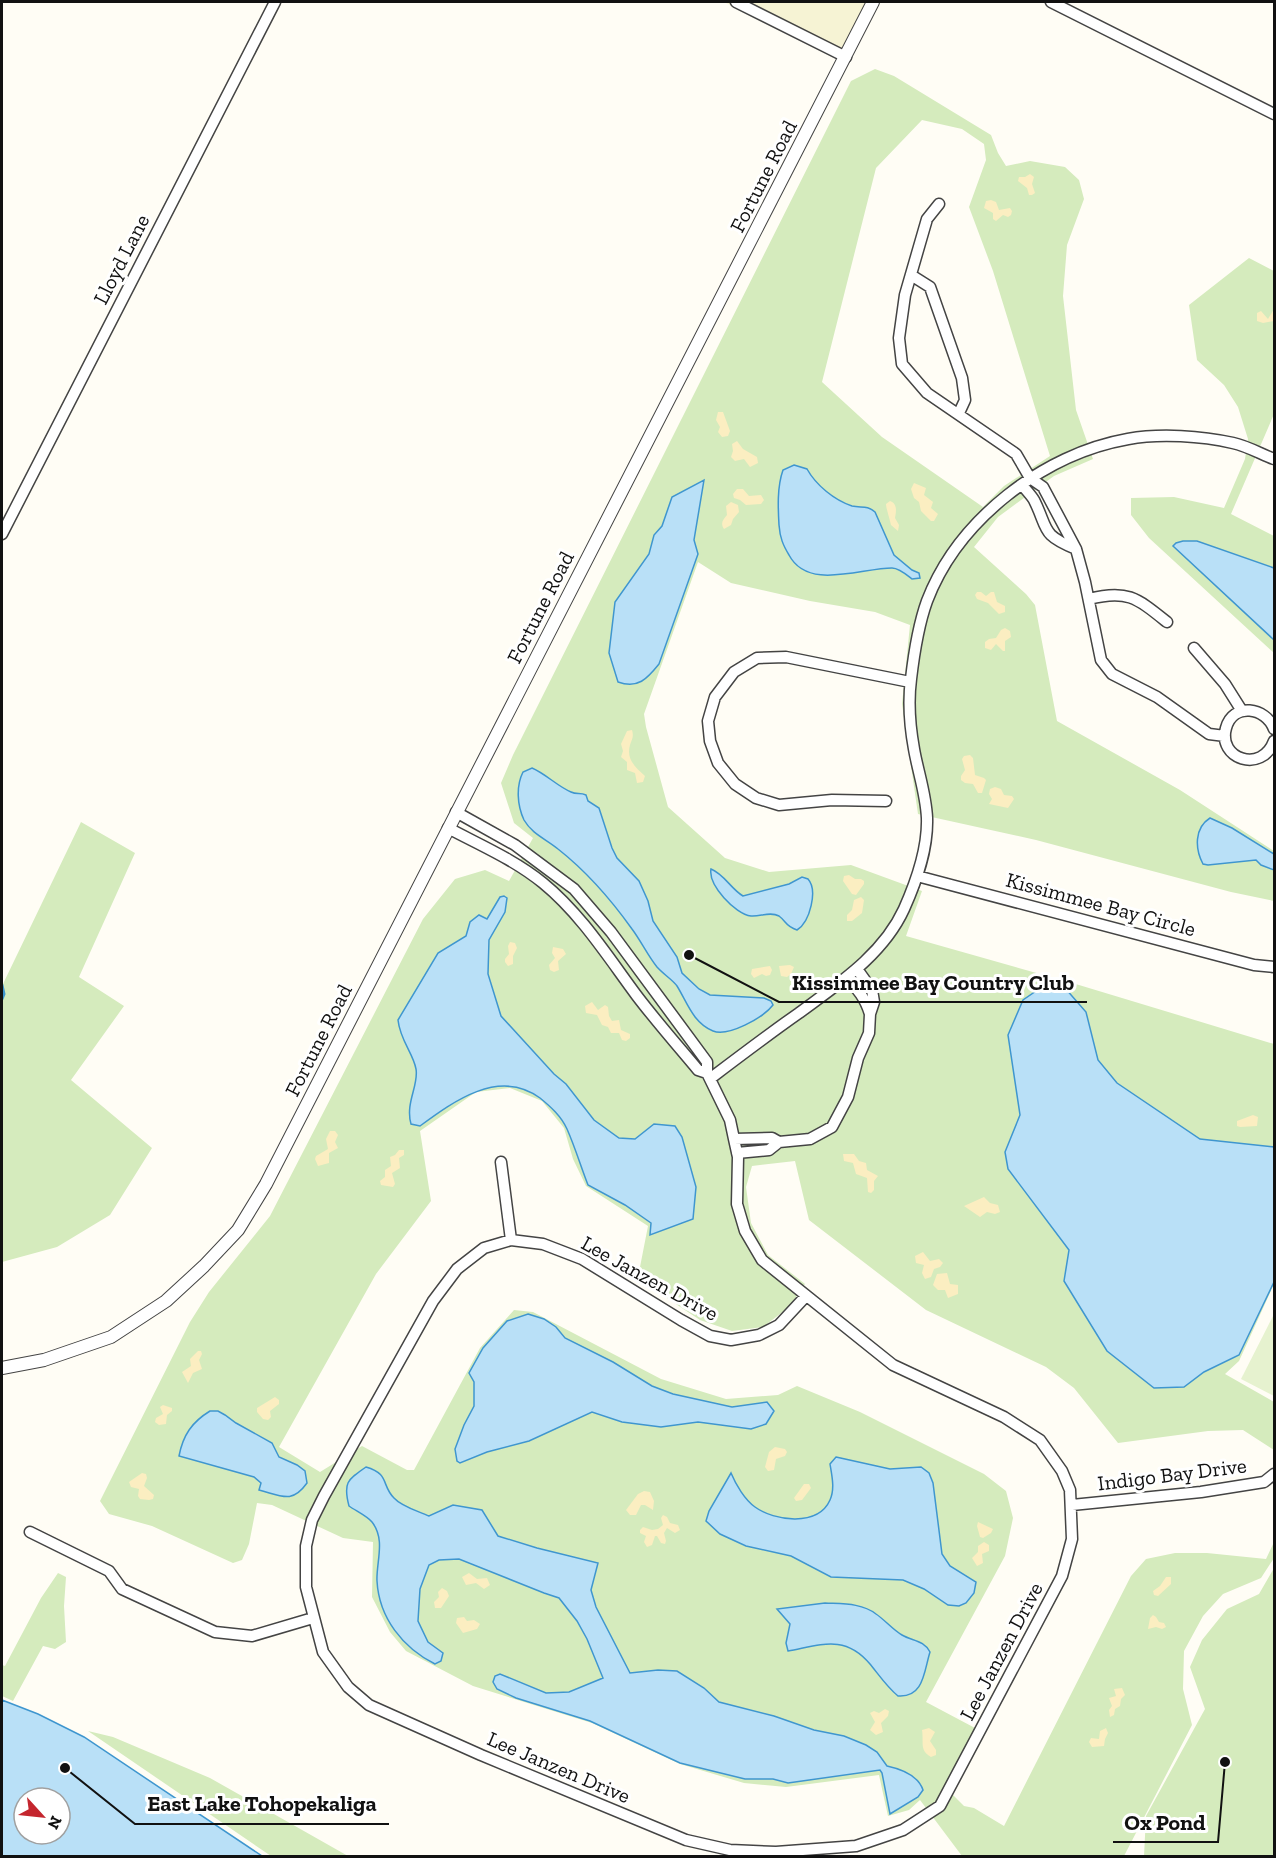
<svg xmlns="http://www.w3.org/2000/svg" width="1276" height="1858" viewBox="0 0 1276 1858" font-family="'Zilla Slab',serif">
<style>
.farmland{fill:#f6f3d4}
.green{fill:#d5ebbd;fill-rule:evenodd}
.sand{fill:#fbeec1}
.pitch{fill:#e6f2cf}
.water{fill:#b9e0f7;stroke:#3f96cf;stroke-width:1.5;fill-rule:evenodd}
.lines{fill:none;stroke-linecap:round;stroke-linejoin:round}
.stream{stroke:#3f96cf;stroke-width:3}
.minor-casing{stroke:#444;stroke-width:13}
.tertiary-casing{stroke:#444;stroke-width:14}
.minor{stroke:#fff;stroke-width:10}
.tertiary{stroke:#fff;stroke-width:12}
.labels{text-anchor:middle;dominant-baseline:central;stroke-width:6;stroke-linejoin:round;paint-order:stroke}
.street-label{font-size:21px;fill:#111;stroke:#fff}
.leader{fill:none;stroke:#111;stroke-width:2}
.callout-dot{fill:#111;stroke:#fff;stroke-width:2}
.callout-label{font-size:22px;text-anchor:middle;font-weight:bold;fill:#111;stroke:#fff;stroke-width:6;stroke-linejoin:round;paint-order:stroke}
</style>
<rect width="100%" height="100%" fill="#fffdf5"/>
<!-- farmland -->
<path class="farmland" d="M724,2H867L839,59Z"/>
<!-- green -->
<path class="green" d="M875,69L894,76L991,135L998,153L1006,166L1030,161L1065,167L1079,180L1084,199L1067,245L1063,296L1076,410L1093,459L1054,476L998,517L974,547L1026,594L1035,605L1057,721L1180,790L1274,851V901L1231,892L1036,840L918,814L902,704L910,625L875,612L810,601L731,583L698,562L644,714L646,727L668,807L725,858L769,872L851,865L922,891L906,936L1079,985L1274,1044V1284L1239,1361L1225,1374L1274,1402V1450L1243,1430L1208,1431L1118,1443L1074,1388L1046,1367L926,1310L809,1220L795,1161L752,1166L746,1187L751,1223L768,1255L805,1284L789,1307L763,1327L732,1331L700,1320L647,1285L640,1267L648,1226L586,1186L573,1159L564,1128L542,1101L510,1088L476,1092L420,1131L431,1201L376,1274L279,1447L320,1472L362,1446L407,1470H414L480,1348L514,1310L533,1312L661,1379L726,1399L778,1395L797,1386L860,1412L984,1474L1006,1491L1013,1518L1005,1556L926,1702L975,1728L944,1786L964,1806L974,1808L1004,1826L1131,1576L1146,1559L1175,1553H1207L1266,1559L1274,1542V1558L1261,1578L1223,1594L1203,1616L1184,1651L1183,1689L1192,1725L1124,1856H962L920,1800L909,1810L888,1816L879,1775L786,1787L744,1783L680,1764L592,1723L473,1686L406,1651L390,1632L372,1597L373,1542L343,1538L272,1505L257,1503L249,1544L242,1560L233,1563L152,1526L109,1514L100,1501L190,1322L209,1292L270,1216L423,919L455,879L485,870L509,881L533,838L514,823L501,783L513,755L851,81ZM922,120L962,129L984,144L986,160L969,207L993,271L1050,456L1004,486L983,507L882,437L822,382L876,168Z
M1249,258L1274,271V414L1231,514L1274,536V653L1149,538L1131,515V498L1174,497L1224,508L1245,459L1248,439L1238,407L1224,385L1197,360L1189,305Z
M81,822L135,853L79,977L124,1006L71,1080L152,1148L110,1215L57,1247L2,1262V986Z
M1274,1568V1856H1144L1146,1816L1205,1709L1190,1667L1202,1640L1227,1609L1259,1594Z
M58,1573L66,1577L64,1606L66,1642L55,1649L43,1646L13,1701L2,1696V1665L5,1666L41,1598Z
M88,1731L113,1737L210,1778L348,1856H271Z"/>
<!-- sand -->
<path class="sand" d="M1030,174L1034,177L1032,184L1035,193L1032,195H1029L1027,188L1018,181L1019,177H1025Z
M991,200L996,202L999,210L1010,208L1012,211L1011,215L1008,217L1003,215L996,221L993,219V213L984,208L986,201Z
M1274,309V321L1263,323L1257,321V313L1261,311L1268,319Z
M718,412H723L730,431L728,436L722,437L718,432L720,427L716,420Z
M737,441L743,449L757,457L758,463L750,467L744,459L735,461L731,457L733,451L732,444Z
M914,483L926,488L924,495L933,502L931,508L938,514L934,521H931L921,511L919,502L914,498L911,489Z
M737,489H743L749,496L761,495L764,500L761,504L746,505L740,500L734,498L733,494Z
M890,501C898,504 896,512 895,518L899,525L898,531L891,525C890,520 886,508 886,504Z
M731,502L738,505L739,512L733,519L731,525L724,529C720,523 723,520 727,515L726,506Z
M977,592H981L986,596L991,592H994L997,602L1005,606V612L999,614L988,603L977,599L975,595Z
M1005,628L1010,631L1011,637L1005,641V651H1003L996,644L991,650L985,648V642L989,639L996,638L1001,630Z
M632,730C634,737 632,739 630,745C626,759 635,767 645,776L643,782L637,783L635,773L627,770V762L621,757L623,751L621,744L627,731Z
M970,755L973,758L975,775L984,778L986,780L982,793H978L973,784L965,783L961,780V776L965,770L962,759L964,756Z
M995,787L1001,789L1004,795L1012,796L1014,799L1008,808L989,804L992,799L989,794L990,789Z
M849,875L855,879H861L864,881V884L856,895L852,894L843,881L844,876Z
M861,897L864,900L862,913L852,921H847V915L852,910L854,900Z
M510,942L515,943L517,948L513,956V964L508,966L505,962V959L509,954L508,946Z
M553,947L563,949L566,954L558,961L559,970L554,972L550,970L549,965L555,958L552,953Z
M790,965L794,967L791,974L787,977L781,976L779,966Z
M770,966L772,970L770,975L766,976L762,974L754,978L751,974L752,969Z
M592,1002L598,1010L605,1005L608,1007L609,1016L612,1021L619,1020L621,1030L630,1034V1038L626,1041L622,1040L619,1033H611L608,1027L602,1025L597,1015L586,1013L585,1006Z
M1253,1115L1258,1117L1257,1126L1240,1127L1237,1126V1121Z
M330,1131H335L338,1135L335,1142L338,1148L329,1153V1163L318,1166L315,1159L316,1156L328,1149L326,1139Z
M399,1150H404V1155L399,1158L400,1168L392,1173L395,1184L393,1187L381,1185L380,1181L385,1177V1170L391,1166L390,1157L395,1155Z
M843,1154H854L859,1161L866,1163L867,1170L878,1176L874,1181V1190L871,1193L868,1192L867,1178L856,1174L853,1163L844,1161Z
M984,1197L990,1203L998,1205L1000,1212L995,1214L987,1212L980,1217L964,1206Z
M923,1252L930,1261L939,1259L943,1263L940,1267L934,1269L931,1277L925,1279L922,1273L924,1265L916,1263L915,1256Z
M947,1273L950,1284L958,1285V1294L948,1298L945,1290H938L933,1285L937,1274Z
M198,1351H201L202,1354L199,1360L202,1369L193,1373L188,1383L182,1372L191,1366L190,1359Z
M275,1397L279,1400V1404L270,1411L271,1417L268,1420L263,1419L257,1412V1408Z
M163,1405L172,1408V1411L167,1415L166,1424L159,1425L155,1422L156,1418L163,1414L160,1407Z
M775,1447L785,1449L787,1452L785,1456L776,1459L774,1470L768,1471L765,1467L769,1452Z
M142,1473L146,1474L147,1478L144,1486L154,1495L153,1499L149,1500L140,1499L138,1496L139,1489L131,1487L129,1482Z
M804,1484H809L811,1488L802,1500L796,1501L794,1498Z
M644,1491L650,1492L654,1501L653,1510L645,1505H641L636,1515H630L626,1510L638,1494Z
M663,1515L667,1517L670,1523L678,1525L680,1530L675,1533L667,1528L664,1533L666,1541L665,1544L661,1543L657,1536H655L652,1545L647,1547L644,1542L646,1536L640,1533V1530L643,1527L652,1530L658,1529L663,1525L661,1518Z
M978,1522L993,1529L991,1533L983,1538L980,1537L977,1526Z
M984,1542L989,1545V1551L982,1554L983,1563L977,1566L972,1558L978,1552V1546Z
M469,1573L477,1579L487,1578L490,1585L484,1589L476,1583L466,1585L462,1577Z
M1166,1577H1171V1584L1158,1596L1154,1595L1153,1591L1160,1586Z
M442,1588L447,1591L449,1596L441,1608H435L434,1602L439,1597L438,1592Z
M1153,1615L1156,1617L1159,1622L1164,1623L1166,1627L1162,1629L1156,1627L1148,1629L1150,1618Z
M464,1617L467,1621L474,1620L480,1624L477,1629L463,1633L456,1623L457,1618Z
M1122,1688L1125,1695L1121,1699L1120,1706L1115,1709L1114,1715L1110,1717L1109,1710L1112,1706L1109,1698L1116,1696L1114,1689Z
M885,1709L889,1711L888,1716L881,1723L883,1732L876,1735L870,1730L875,1722L870,1713L874,1711L879,1713Z
M929,1728L935,1732L930,1741L936,1750V1755L931,1757C919,1750 924,1743 922,1730Z
M1106,1728L1108,1733L1105,1739L1104,1746L1092,1747L1089,1742L1091,1738L1099,1739L1100,1731Z"/>
<!-- pitch -->
<path class="pitch" d="M1274,1314V1396L1241,1379Z"/>
<!-- water -->
<path class="water" d="M794,465L807,469C816,485 834,500 852,506C862,508 867,505 875,512L894,555L912,570L919,573L920,578L912,579C907,575 899,568 892,568C861,568 808,591 789,555C783,545 780,538 779,525C778,508 777,487 783,470Z
M704,480L694,540L698,554L659,664C647,679 638,689 618,682L609,653L615,602L649,554L654,535L662,526L672,497Z
M1183,541H1197L1274,568V640L1173,546L1176,543Z
M532,768C546,774 557,786 571,792C577,795 580,792 586,795L588,801L599,808L612,848L617,858L639,881L648,901L653,921L677,957L682,973L699,989L710,995L764,998L771,1001L773,1005C763,1018 728,1037 713,1031C693,1023 687,1002 677,986C673,980 663,974 657,967C648,956 641,941 632,929C612,901 586,871 558,849C546,839 532,834 524,820C517,805 516,786 523,772Z
M1210,818L1232,828L1274,854V870L1261,865L1256,860L1208,865L1203,864C1195,849 1194,828 1210,818Z
M711,869C724,874 731,889 743,896L789,884L802,877L808,879C818,890 810,922 797,930C785,926 787,922 779,916C770,911 760,917 751,916C735,914 708,885 711,869Z
M504,896L507,898L505,912L489,940L488,974L501,1016L554,1074L566,1084L594,1120L619,1138L635,1139L654,1124L675,1126L682,1137L696,1187L693,1219L650,1235L651,1223L625,1205L588,1185C581,1167 575,1147 567,1129C561,1116 551,1107 540,1098C499,1068 454,1101 420,1126L411,1124C405,1103 419,1085 416,1069C413,1053 400,1040 398,1020L438,953L466,936L470,922L479,915L487,919L500,897Z
M1042,987L1065,988L1086,1012L1098,1060L1117,1083L1200,1139L1274,1147V1282L1239,1355L1204,1372L1184,1387L1154,1388L1107,1351L1064,1281L1069,1250L1008,1169L1005,1152L1020,1115L1008,1035L1023,1000Z
M528,1314L544,1319L556,1327L565,1338L613,1362L652,1386L673,1394L732,1407L767,1402L774,1411L766,1424L751,1429L698,1422L661,1427L622,1422L592,1412L529,1441L487,1452L460,1463L457,1461L455,1449L464,1425L474,1406V1382L469,1373L483,1348L507,1321Z
M210,1411H218L225,1415L236,1423L272,1443L279,1457L297,1465L305,1471L307,1483C292,1504 282,1496 259,1490L261,1483L254,1477L179,1456C183,1435 192,1422 210,1411Z
M836,1457L890,1469L921,1467L929,1473L933,1483L942,1554L950,1566L976,1582L974,1593L966,1603L959,1606L948,1605L924,1589L903,1580L831,1577L791,1556L746,1546L720,1534L706,1521L709,1511L731,1473C736,1485 745,1500 755,1507C774,1521 818,1527 830,1500C835,1489 832,1476 830,1464Z
M366,1467C390,1474 381,1485 394,1498C402,1507 418,1511 429,1516L453,1505L482,1510L498,1536L537,1548L598,1563L591,1590L596,1607L630,1673L658,1670L677,1671L704,1688L719,1702L774,1716L814,1730L844,1736L866,1745L877,1752L887,1766C901,1769 918,1775 923,1790L918,1797L890,1814L882,1773L880,1770L788,1783L773,1779H745L680,1763L590,1721L516,1698L497,1689L493,1682L495,1676L500,1674L546,1693L569,1692L603,1678L587,1639L577,1621L559,1598L544,1593L459,1559L439,1560L429,1565L420,1589L418,1621L428,1642L443,1653L441,1661L435,1664C403,1648 379,1618 377,1581C376,1562 386,1540 372,1522C367,1516 356,1511 349,1506C343,1483 347,1480 366,1467Z
M825,1603C843,1604 862,1603 876,1614C885,1620 893,1630 902,1635C912,1641 924,1640 930,1652C924,1671 924,1698 898,1696C887,1687 879,1675 870,1664C845,1634 821,1645 788,1651L786,1643L790,1624L777,1609Z
M2,1700L38,1714L84,1737L262,1856H2ZM24,1798H60V1834H24Z"/>
<g class="lines">
<!-- stream -->
<path class="stream" d="M2,985L4,994L2,999"/>
<!-- minor casing -->
<g class="minor-casing">
<path id="minor" d="M736,2L846,57
M1051,2L1274,114
M939,204L927,219L905,295L899,338L902,364L927,393L1016,454L1030,478L1043,487L1076,549L1085,582L1101,660L1112,674L1157,697L1209,734L1225,736
M911,275L930,287L962,378L965,400L959,413
M1022,485C1026,490 1031,495 1034,500C1049,530 1040,534 1076,549
M2,534L275,2
M1089,599C1127,589 1137,598 1167,622
M1194,648L1225,684L1242,711
M1274,729C1266,707 1233,702 1226,728C1217,759 1262,774 1274,741
M886,801L832,800L779,805L756,798L735,784L718,763L710,741L708,721L715,697L734,672L757,658L786,657L910,682
M456,812L515,845L574,889L611,932L707,1062V1073L730,1120L734,1139L738,1157L737,1204L745,1231L762,1260L893,1365L1004,1417L1040,1440L1062,1471L1070,1490L1072,1539L1062,1576L940,1806L903,1830L856,1846L776,1852L730,1850L686,1840L481,1755L369,1705L348,1687L323,1652L306,1587V1546L312,1520L324,1496L433,1301L457,1269L484,1248L511,1240L543,1244L582,1259L681,1320L710,1336L731,1340L759,1335L779,1325L806,1296
M448,828C480,845 515,860 543,883C581,914 608,957 637,996C656,1021 678,1046 698,1070L707,1073
M917,876L1254,965L1274,967
M846,978C858,989 865,998 870,1014
M711,1078C740,1056 769,1034 799,1013C838,984 883,955 904,909C917,880 928,849 927,818C926,794 918,772 914,749C910,727 908,702 911,679C914,653 918,626 927,601C958,520 1043,454 1128,439C1160,433 1202,436 1233,443C1247,446 1261,454 1274,459
M734,1139L772,1138L779,1142L810,1139L832,1127L848,1097L858,1058L869,1033L870,1014L874,1002L872,990L857,969
M737,1153L769,1150L779,1142
M501,1162L511,1240
M1072,1505L1201,1492L1264,1482L1274,1474
M30,1532L109,1571L122,1589L215,1632L252,1636L313,1618"/>
</g>
<!-- tertiary casing -->
<g class="tertiary-casing">
<path id="tertiary" d="M2,1368L44,1360L111,1337L166,1301L204,1266L238,1230L266,1184L873,2"/>
</g>
<!-- minor -->
<use href="#minor" class="minor"/>
<!-- tertiary -->
<use href="#tertiary" class="tertiary"/>
</g>
<g class="labels">
<!-- street labels -->
<g class="street-label">
<text transform="translate(763 176) rotate(-63)">Fortune Road</text>
<text transform="translate(121 259) rotate(-63)">Lloyd Lane</text>
<text transform="translate(540 607) rotate(-63)">Fortune Road</text>
<text transform="translate(1101 904) rotate(15)">Kissimmee Bay Circle</text>
<text transform="translate(318 1040) rotate(-63)">Fortune Road</text>
<text transform="translate(650 1278) rotate(29)">Lee Janzen Drive</text>
<text transform="translate(1172 1474) rotate(-7)">Indigo Bay Drive</text>
<text transform="translate(1001 1651) rotate(-62)">Lee Janzen Drive</text>
<text transform="translate(559 1767) rotate(23)">Lee Janzen Drive</text>
</g>
</g>
<!-- callouts -->
<path class="leader" d="M689 955L779 1002H1087M65 1768L135 1824H389M1225 1762L1218 1842H1113"/>
<g class="callout-dot">
<circle cx="689" cy="955" r="6"/>
<circle cx="65" cy="1768" r="6"/>
<circle cx="1225" cy="1762" r="6"/>
</g>
<g class="callout-label">
<text x="933" y="990">Kissimmee Bay Country Club</text>
<text x="262" y="1811">East Lake Tohopekaliga</text>
<text x="1165" y="1830">Ox Pond</text>
</g>
<!-- border -->
<rect width="1276" height="1858" fill="none" stroke="#111111" stroke-width="6"/>
<!-- north arrow -->
<g transform="translate(42 1816) rotate(117)"><circle r="28" fill="#ffffff" stroke="#a0a0a0" stroke-width="1.5"/>
<path d="M0-4.5L10 22L0 15L-10 22Z" fill="#c4262e"/>
<text y="-9" font-size="16" font-weight="bold" text-anchor="middle" fill="#111111">N</text>
</g>
</svg>
